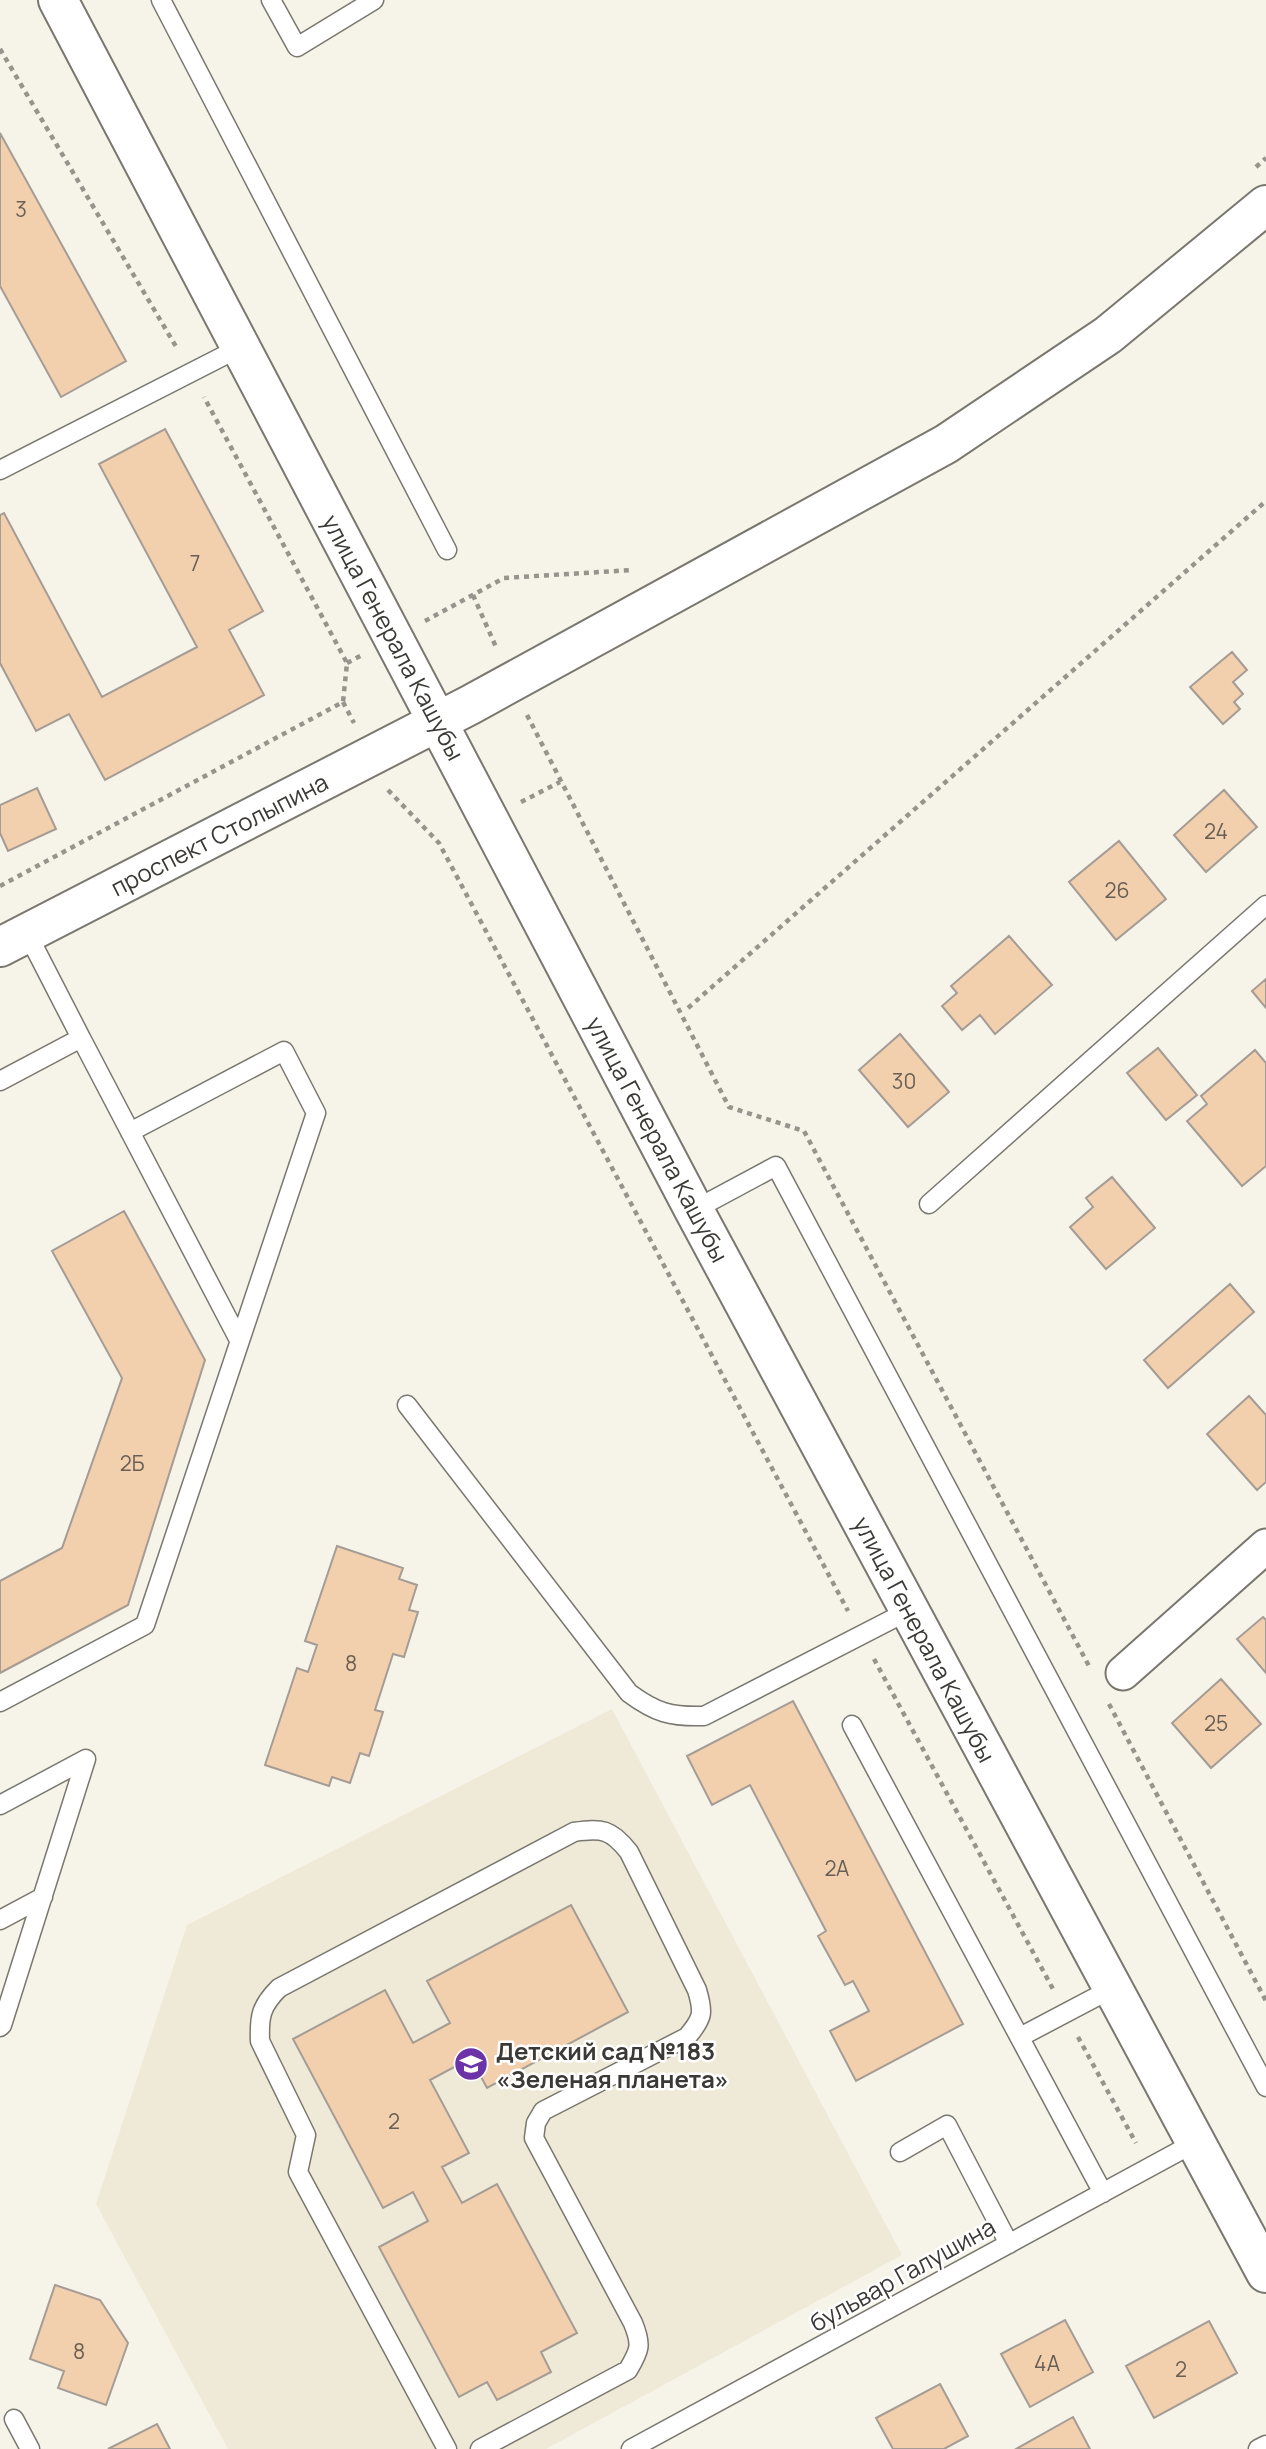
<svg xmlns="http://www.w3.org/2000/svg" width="1266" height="2449" viewBox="0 0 1266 2449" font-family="Manrope,sans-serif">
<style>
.built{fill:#efead8}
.building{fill:#f2cfad;stroke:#a49c95;stroke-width:2}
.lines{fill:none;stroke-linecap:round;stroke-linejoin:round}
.service-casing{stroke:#79776e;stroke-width:21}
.minor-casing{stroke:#79776e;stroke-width:37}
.tertiary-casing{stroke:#79776e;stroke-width:42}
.path{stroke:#96948d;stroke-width:4.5;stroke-dasharray:5 5;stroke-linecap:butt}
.service{stroke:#fff;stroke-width:18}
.minor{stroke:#fff;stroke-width:33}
.tertiary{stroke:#fff;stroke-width:38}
.labels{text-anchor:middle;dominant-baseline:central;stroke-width:5;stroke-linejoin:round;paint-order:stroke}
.number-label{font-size:21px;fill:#685e53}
.street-label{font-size:24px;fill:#3a3935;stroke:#fff}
.poi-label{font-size:24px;font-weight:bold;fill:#3a3935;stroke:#fff;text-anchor:start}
</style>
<rect width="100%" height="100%" fill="#f6f3e9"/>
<!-- built -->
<path class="built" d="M612,1709L902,2255L546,2449H228L96,2204L187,1925Z"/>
<!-- building -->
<path class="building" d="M0,133L126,361L61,397L0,286Z
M165,429L263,611L229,630L264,695L105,780L69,714L36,731L0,663V515L4,513L102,697L197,647L99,464Z
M1232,652L1247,670L1233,682L1243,694L1234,702L1240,709L1223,724L1190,687Z
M37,788L56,829L8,851L0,833V805Z
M1224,790L1257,827L1206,872L1174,835Z
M1119,841L1166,899L1116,940L1069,882Z
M1009,936L1052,985L995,1034L980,1015L962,1030L942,1006L957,993L951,986Z
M1266,979V1008L1252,991Z
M900,1034L949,1092L908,1127L859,1070Z
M1158,1048L1197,1095L1166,1120L1127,1073Z
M1255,1050L1266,1063V1166L1242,1186L1187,1121L1207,1104L1201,1096Z
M1112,1177L1155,1228L1106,1269L1070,1227L1093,1207L1086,1198Z
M124,1211L205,1360L128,1605L0,1673V1581L62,1548L122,1378L52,1251Z
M1230,1284L1254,1312L1168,1388L1144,1360Z
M1249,1396L1266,1415V1482L1257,1490L1207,1434Z
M337,1546L403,1568L399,1579L417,1585L409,1610L418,1612L404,1657L393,1654L375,1710L383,1712L369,1756L360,1753L350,1783L332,1777L329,1786L265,1765L297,1668L308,1672L317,1645L305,1641Z
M1263,1617L1266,1620V1673L1237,1639Z
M1221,1679L1261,1724L1211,1768L1172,1723Z
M793,1701L963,2024L856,2081L830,2031L869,2011L853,1981L845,1985L818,1936L826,1931L750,1785L712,1805L687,1756Z
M571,1905L628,2012L487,2088L471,2058L430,2080L469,2153L442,2167L462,2203L497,2184L577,2333L541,2352L551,2372L497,2400L487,2382L459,2397L379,2247L428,2221L413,2192L383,2208L293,2039L385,1990L413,2043L450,2023L427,1981Z
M55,2285L100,2300L128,2343L106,2405L58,2388L64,2371L30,2359Z
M1065,2320L1093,2372L1030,2407L1001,2354Z
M1209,2321L1237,2373L1154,2418L1126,2366Z
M940,2384L968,2436L944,2449H893L876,2418Z
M1073,2417L1090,2449H1016Z
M157,2424L170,2449H108Z"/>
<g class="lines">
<!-- service casing -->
<g class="service-casing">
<path id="service" d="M161,0L447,550
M271,0L297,47L374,0
M0,470L241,347
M81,1038L239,1340
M0,1081L81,1038L27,933
M929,1204L1266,905
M694,1210L776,1166L1266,2087
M407,1405L629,1693C656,1713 671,1717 704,1716L910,1610
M0,1702L145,1625L316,1113L284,1051L130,1132
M852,1725L1103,2193
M0,1805L86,1759L2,2025L0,2027
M0,1920L43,1897
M1020,2037L1113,1988
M900,2152L947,2125L1009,2244
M14,2419L30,2449
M447,2449L298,2172L306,2135L260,2041C259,2016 261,2006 279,1988L574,1832C602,1828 611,1829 629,1852L697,1990C704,2013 703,2018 687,2037L543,2111L536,2123L534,2138L633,2323C642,2345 640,2350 628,2370L480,2449
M631,2449L1196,2142
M1258,2449L1266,2445"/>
</g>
<!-- minor casing -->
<g class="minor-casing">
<path id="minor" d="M1123,1673L1266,1546"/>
</g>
<!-- tertiary casing -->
<g class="tertiary-casing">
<path id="tertiary" d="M58,0L694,1210L1266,2273
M0,947L470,705L946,444L1108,335L1266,205"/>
</g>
<!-- path -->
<path class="path" d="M0,49L178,350
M1256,167L1266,158
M473,595L496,647
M425,621L504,578L632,570
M347,663L362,655
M343,702L354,723
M527,715L729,1107L804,1131L1089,1666
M388,790L439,843L848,1611
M521,802L560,782
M0,886L343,702L347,663L204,397
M688,1008L1266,501
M874,1659L1053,1989
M1109,1704L1266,2001
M1078,2037L1136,2143"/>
<!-- service -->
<use href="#service" class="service"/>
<!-- minor -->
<use href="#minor" class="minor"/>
<!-- tertiary -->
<use href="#tertiary" class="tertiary"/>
</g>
<!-- icons -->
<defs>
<g id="school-disc" transform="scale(1.75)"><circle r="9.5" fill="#6c33a9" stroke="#fff"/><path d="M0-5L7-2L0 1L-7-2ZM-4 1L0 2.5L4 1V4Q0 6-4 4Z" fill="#fff"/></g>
</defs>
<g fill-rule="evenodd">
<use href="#school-disc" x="471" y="2064"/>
</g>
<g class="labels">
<!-- number labels -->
<g class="number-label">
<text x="21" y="209">3</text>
<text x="195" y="563">7</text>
<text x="1216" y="831">24</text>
<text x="1117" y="890">26</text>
<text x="904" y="1081">30</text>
<text x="132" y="1463">2Б</text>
<text x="351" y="1663">8</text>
<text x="1216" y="1723">25</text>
<text x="837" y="1868">2А</text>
<text x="394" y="2121">2</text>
<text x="79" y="2351">8</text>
<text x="1047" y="2363">4А</text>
<text x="1181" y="2369">2</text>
</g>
<!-- street labels -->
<g class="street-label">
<text transform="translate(394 637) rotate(62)">улица Генерала Кашубы</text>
<text transform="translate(219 834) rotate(-27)">проспект Столыпина</text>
<text transform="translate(658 1139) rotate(62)">улица Генерала Кашубы</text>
<text transform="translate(925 1639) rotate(62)">улица Генерала Кашубы</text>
<text transform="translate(902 2274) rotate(-29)">бульвар Галушина</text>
</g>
<!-- poi labels -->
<g class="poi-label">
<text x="496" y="2050">Детский сад №183<tspan x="496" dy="28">«Зеленая планета»</tspan></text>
</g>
</g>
</svg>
